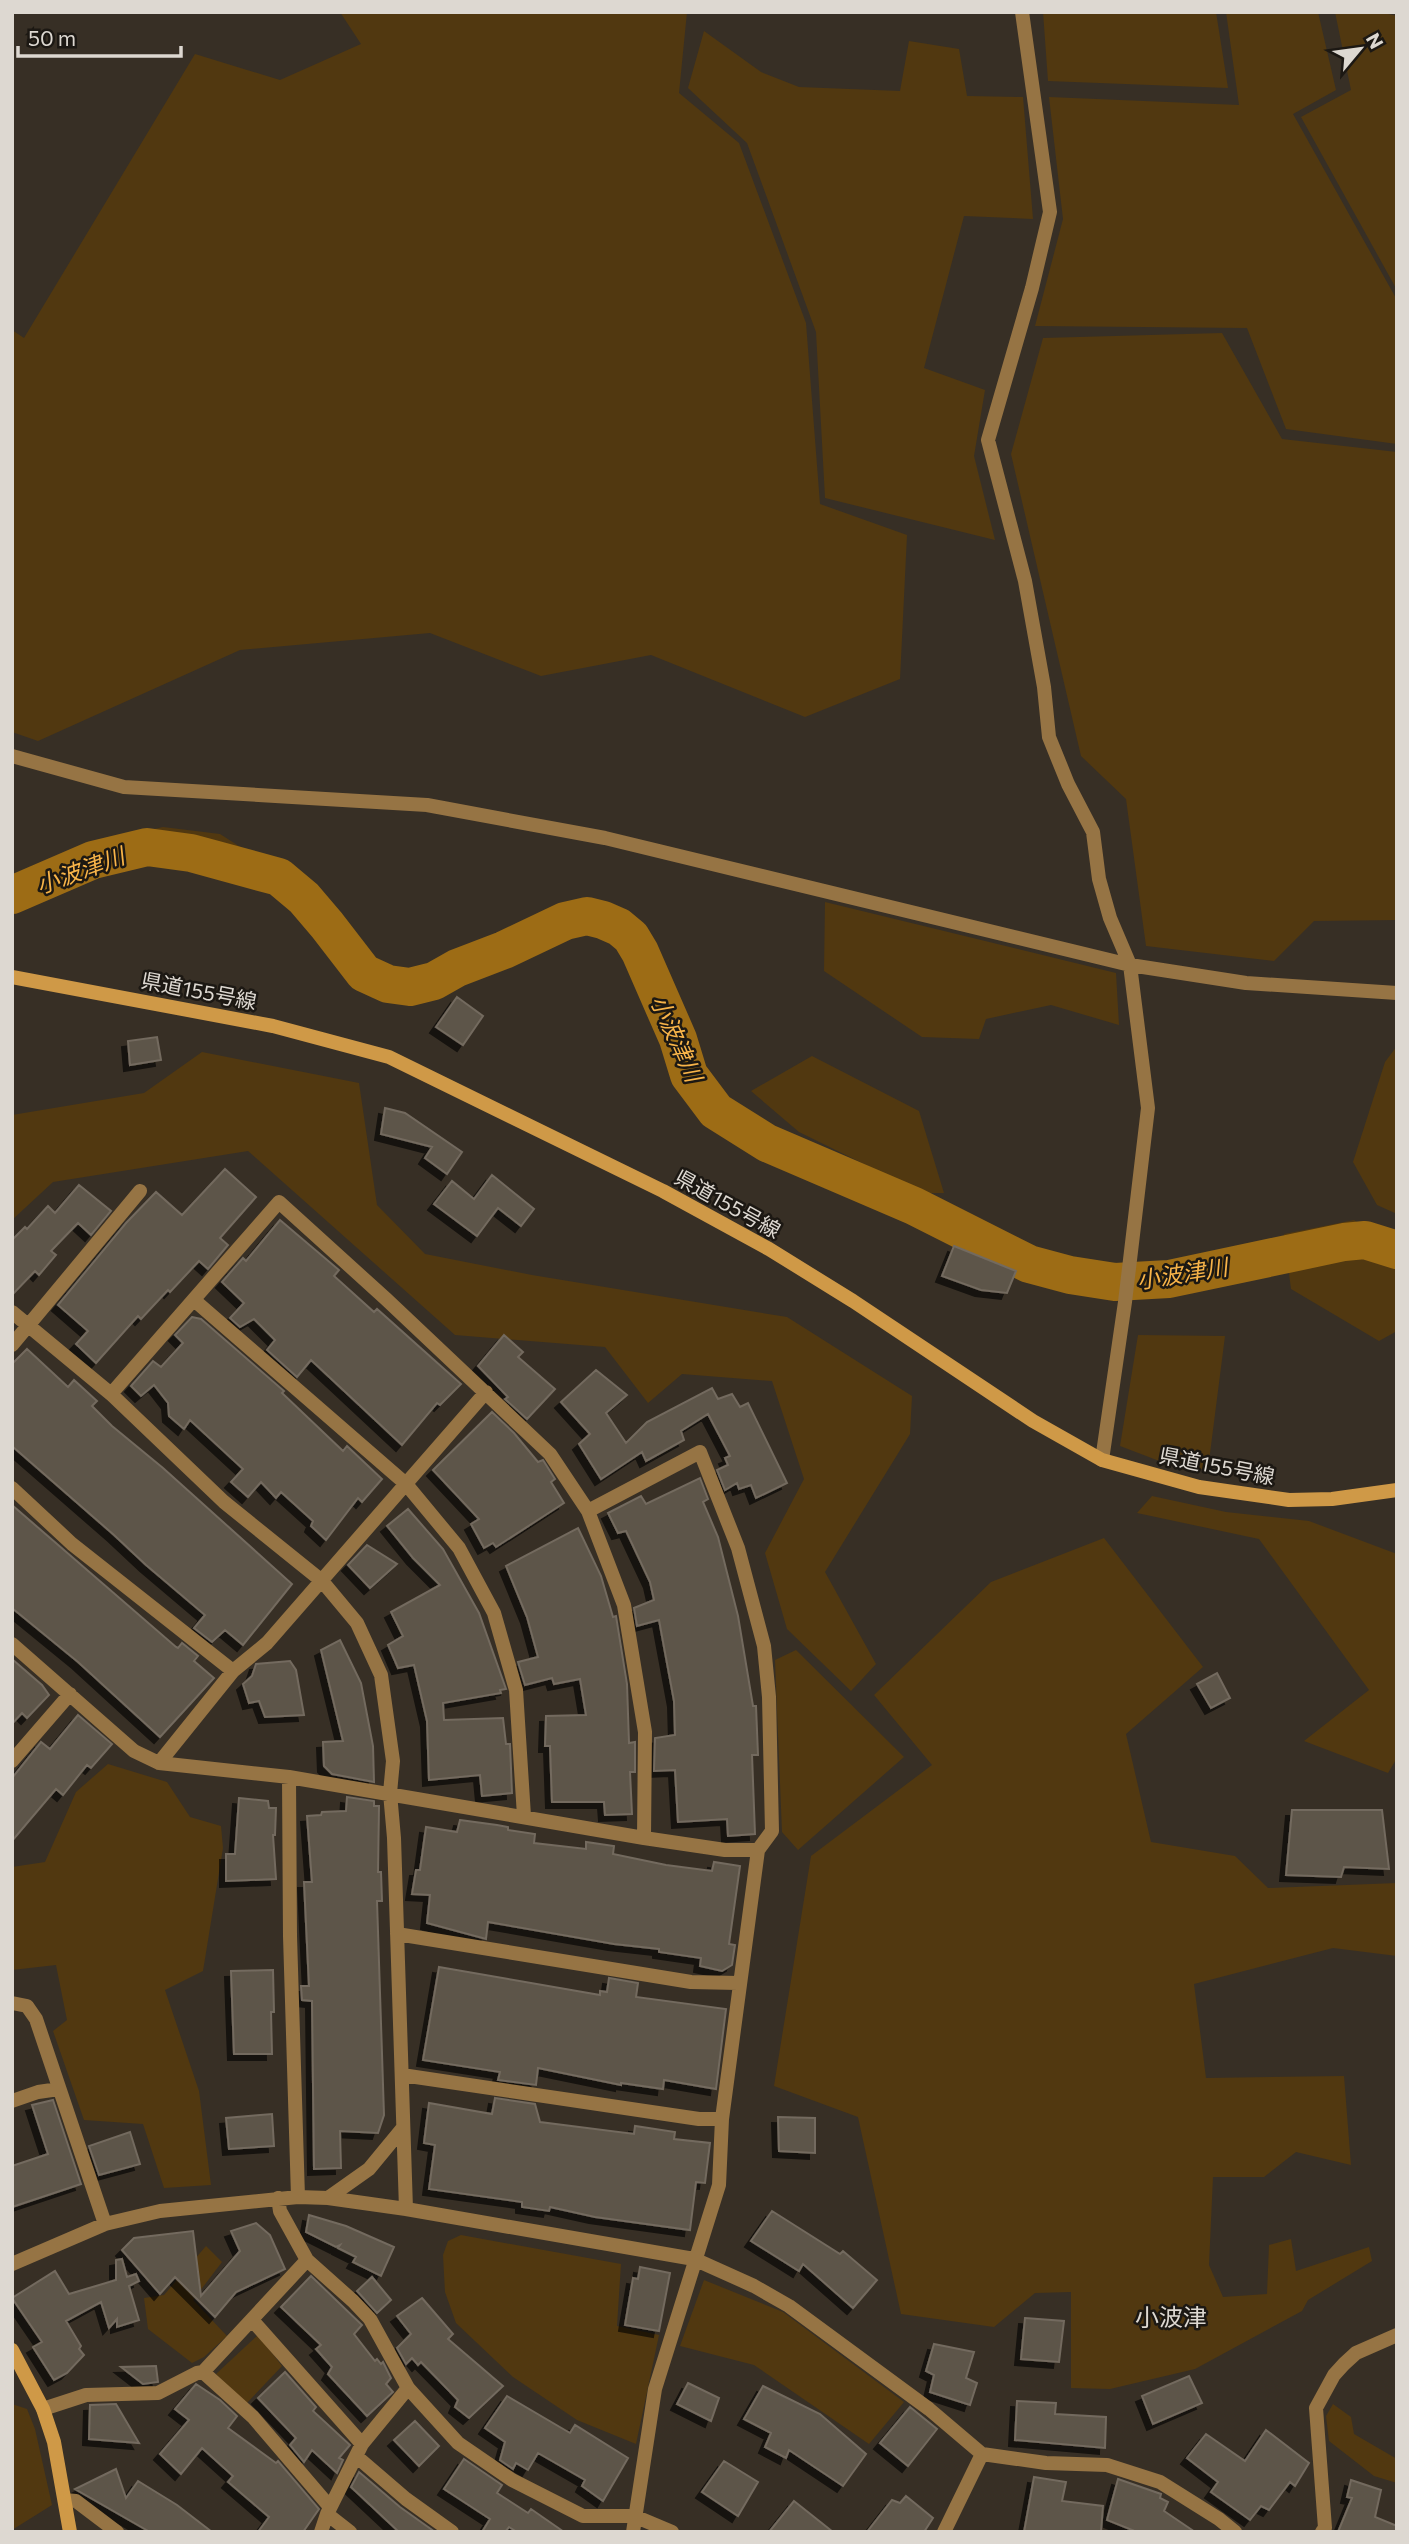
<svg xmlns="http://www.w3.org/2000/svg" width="1409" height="2544" viewBox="0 0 1409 2544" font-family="Commissioner,'Noto Sans JP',sans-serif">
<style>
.green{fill:#513810}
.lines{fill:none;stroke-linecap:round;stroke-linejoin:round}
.river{stroke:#9d6c15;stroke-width:38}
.building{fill:#5d5549;stroke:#736a5e;stroke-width:2;filter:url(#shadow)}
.minor{stroke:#967444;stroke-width:14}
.secondary{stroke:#cf9947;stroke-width:14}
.labels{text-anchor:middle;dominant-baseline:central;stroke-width:5;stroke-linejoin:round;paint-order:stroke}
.street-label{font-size:21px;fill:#ddd8d1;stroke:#1c1813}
.water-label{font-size:23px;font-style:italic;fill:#f8b449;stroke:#1c1813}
.quarter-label{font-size:24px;fill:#ddd8d1;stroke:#1c1813}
</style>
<defs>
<filter id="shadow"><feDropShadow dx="-6" dy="6" stdDeviation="0" flood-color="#0009"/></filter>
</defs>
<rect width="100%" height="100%" fill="#372f25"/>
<!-- green -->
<path class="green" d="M340,12H687L679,93L739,143L806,323L820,504L907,535L900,679L805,717L651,655L541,676L430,633L240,650L38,741L12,732V330L24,338L195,54L280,80L361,44Z
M1043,12H1216L1228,88L1048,81Z
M1226,12H1318L1336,90L1293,114L1397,300V444L1286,429L1247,328L1035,326L1063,219L1049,97L1239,105Z
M1335,12H1379L1397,16V290L1301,117L1351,90Z
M704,31L761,72L799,87L900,91L909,41L959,49L967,96L1023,97L1033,219L964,216L924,368L985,390L974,456L995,540L825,498L816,332L747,143L688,88Z
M1222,333L1282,439L1397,452V920L1314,921L1274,961L1146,946L1126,799L1081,756L1011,454L1043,338Z
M163,827L220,834L270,866L255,890L185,864L138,859L12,908V875H18L98,842Z
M825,902L1116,973L1119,1025L1051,1005L986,1019L979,1039L922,1037L824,971Z
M1397,1046V1214L1377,1205L1353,1162L1385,1062Z
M202,1052L359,1083L377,1205L425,1254L532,1275L787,1317L912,1396L910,1434L825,1572L876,1664L851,1691L787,1629L765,1553L804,1479L772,1381L682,1374L648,1403L605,1347L455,1335L248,1151L53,1182L12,1220V1115L144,1093Z
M812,1056L919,1111L944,1193H923L799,1132L751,1091Z
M1354,1220L1397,1251V1331L1379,1341L1291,1289L1284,1234Z
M1138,1335L1225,1336L1208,1469L1183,1470L1120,1446Z
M1152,1496L1226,1512L1309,1521L1397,1554V1758L1388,1773L1304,1741L1369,1690L1259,1539L1137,1513Z
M1104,1538L1203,1667L1126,1734L1151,1842L1235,1856L1268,1888L1397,1883V1956L1333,1948L1194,1984L1206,2078L1344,2076L1351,2165L1296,2152L1264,2177H1213L1209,2265L1223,2297L1267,2294L1269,2245L1291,2239L1296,2271L1369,2247L1372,2261L1308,2300L1302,2311L1195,2369L1110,2389L1071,2388V2292L1035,2293L994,2327L901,2314L858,2117L774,2086L811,1856L932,1765L874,1695L991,1582Z
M796,1650L904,1757L798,1850L782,1832L775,1660Z
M108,1764L167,1782L190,1817L221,1826L223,1848L203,1971L165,1990L199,2091L211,2185L164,2188L143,2124L84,2120L53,2031L67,2020L56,1965L12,1970V1867L45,1862L76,1792Z
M461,2235L621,2264L617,2326L659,2335L636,2444L577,2420L513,2377L456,2323L445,2292L443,2255L448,2241Z
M206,2246L222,2262L193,2300L227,2336L204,2357L192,2363L148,2329L144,2298L164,2295Z
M704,2280L783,2312L904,2402L869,2444L754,2365L680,2346Z
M258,2335L282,2366L246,2404L216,2374Z
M12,2404L27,2409L35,2429L52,2505L12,2530Z
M1333,2404L1351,2417L1354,2434L1397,2459V2483L1374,2476L1329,2441L1326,2416Z"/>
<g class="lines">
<!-- river -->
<path class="river" d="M12,895L93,860L147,847L191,853L279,877L304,898L327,925L364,973L388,984L410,987L434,981L457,968L504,950L565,921L587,916L603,920L619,927L631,937L640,952L678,1039L689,1075L716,1111L767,1143L914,1206L1029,1264L1070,1275L1115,1282L1169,1279L1344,1242L1365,1240L1397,1250"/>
</g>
<!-- building -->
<path class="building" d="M457,997L483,1016L463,1045L436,1027Z
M157,1037L161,1060L130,1065L128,1041Z
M385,1108L405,1113L462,1152L447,1174L425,1158L432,1147L381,1134Z
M225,1169L256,1197L220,1238L228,1245L208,1269L199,1261L170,1292L168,1290L141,1319L138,1316L96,1363L76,1344L88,1331L58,1305L126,1223L156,1192L182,1215Z
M492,1175L534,1209L521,1226L498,1208L477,1236L434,1204L452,1181L474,1199Z
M79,1185L111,1211L91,1235L78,1223L51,1251L56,1255L39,1275L35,1271L12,1295V1240L25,1227L27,1229L48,1206L55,1213Z
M280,1220L339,1270L334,1276L374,1312L377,1309L461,1384L440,1405L437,1403L402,1445L311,1360L297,1377L267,1350L275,1340L254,1319L240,1327L230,1318L244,1303L222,1282L243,1258L246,1261Z
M954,1246L1016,1271L1007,1293L981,1290L942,1276Z
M192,1317L201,1319L284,1391L282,1393L343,1451L347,1446L382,1479L362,1502L358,1498L326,1540L311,1526L313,1521L281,1492L276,1498L261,1482L248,1497L231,1482L243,1469L190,1420L184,1429L169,1416L168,1403L154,1385L141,1396L131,1386L153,1361L161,1367L183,1343L175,1335Z
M504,1335L523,1352L518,1357L555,1389L527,1419L505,1399L508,1397L478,1366Z
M27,1349L68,1387L74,1380L97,1401L92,1406L112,1426L163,1468L292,1584L243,1645L225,1630L212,1642L194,1628L205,1615L146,1565L114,1535L12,1446V1364Z
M596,1370L627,1395L606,1413L626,1443L647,1422L712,1388L718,1399L732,1394L740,1407L748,1403L787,1483L756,1498L751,1485L739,1489L737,1483L725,1490L717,1470L728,1465L725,1458L730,1456L708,1414L681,1431L684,1440L646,1461L642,1452L601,1479L579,1444L590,1434L561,1402Z
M492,1412L514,1433L538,1462L543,1460L555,1479L551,1482L564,1503L496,1547L493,1543L484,1548L471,1524L479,1519L433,1470Z
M700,1478L708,1499L703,1502L718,1537L738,1616L753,1706H756L758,1755H752L755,1834L728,1836L727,1819L678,1822L675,1770L654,1771L655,1738L675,1735L674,1701L659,1620L637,1626L634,1608L654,1600L650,1582L626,1531L618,1533L608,1513L641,1496L646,1504Z
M12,1505L176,1647L178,1648L182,1643L198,1656L194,1661L214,1678L160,1737L78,1662L12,1608Z
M408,1509L443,1549L479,1613L506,1689L500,1690L501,1693L443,1703L444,1720L503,1718L506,1744H510L512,1793L482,1796L480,1775L429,1780L427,1721L414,1665L398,1668L388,1645L403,1636L391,1612L440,1585L413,1558L387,1526Z
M578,1528L601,1576L613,1617L616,1616L627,1684L629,1743L635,1742V1772H630L632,1814L605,1815L604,1802H552L550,1746H545L546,1716L586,1715L580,1679L554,1684L552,1678L525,1685L518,1662L538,1657L527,1617L506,1566Z
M367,1545L397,1564L370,1588L348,1565Z
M340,1640L361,1683L373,1746L374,1782L332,1774L324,1766L323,1742L343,1741L321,1650Z
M12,1659L42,1685L49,1695L27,1718L22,1713L12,1724Z
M290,1661L296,1670L304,1715L265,1717L259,1701L249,1703L243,1684L252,1676L256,1664Z
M1217,1673L1230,1698L1211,1708L1197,1684Z
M78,1715L112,1744L91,1768L87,1765L63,1795L56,1789L12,1841V1778L41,1742L50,1749Z
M347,1797L374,1801V1806H379L378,1872H381L382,1901H377L384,2115L378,2133L340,2131L341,2168L314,2169L312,2001L302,2000L301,1986H309L304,1882H312L307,1816L321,1815L322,1812L346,1811Z
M239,1798L268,1801L269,1808H276L275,1835H273L276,1879L226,1881V1854H235Z
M1292,1810H1382L1389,1869L1344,1867L1341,1877L1286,1875Z
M460,1820L497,1825L508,1827V1830L535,1834L534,1843L586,1849V1842L614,1846L613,1854L666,1865L712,1871L714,1862L740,1866L729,1944L735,1945L732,1965L722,1971L700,1966L701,1958L659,1952V1949L614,1944L488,1922L486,1939L427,1923L430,1895L412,1894L416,1870H420L426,1827L457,1832Z
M439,1967L600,1995V1991L607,1992L609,1978L638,1983L636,1997L726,2009L716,2089L664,2080L663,2089L621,2083V2085L538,2068L536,2085L498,2080L500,2072L423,2060Z
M273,1970L274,2012H271L272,2054H234L231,1971Z
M495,2098L535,2104L540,2122L634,2134L635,2126L675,2132L674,2139L710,2143L705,2183L696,2182L690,2230L595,2217L550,2207L549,2211L522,2207V2202L429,2189L435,2145L424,2143L429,2103L492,2114Z
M53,2100L81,2184L12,2207V2166L48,2154L32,2105Z
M272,2114L274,2146L229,2149L226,2118Z
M778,2117L815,2118V2153L779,2151Z
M130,2132L140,2164L99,2175L89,2146Z
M772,2211L840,2254L843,2251L877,2280L853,2308L803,2264L799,2271L751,2241Z
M309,2215L346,2226L394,2247L381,2276L353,2262L356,2257L338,2248L340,2245L336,2247L306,2232Z
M256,2223L270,2235L285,2269L236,2292L215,2317L175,2277L160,2294L122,2250L134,2238L193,2231L201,2296L240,2251L231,2231Z
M122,2259L127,2277L136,2274L139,2281L129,2286L139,2320L117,2327V2319L109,2328L101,2302L66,2321L81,2346L79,2349L84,2355L67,2373L54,2380L33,2347L42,2342L12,2298L55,2271L69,2294L116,2280V2260Z
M640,2267L670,2273L659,2331L625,2325L633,2278L638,2279Z
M311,2276L362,2325L354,2334L375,2361L377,2359L381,2364L383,2362L391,2378L386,2384L393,2392L367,2416L328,2374L332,2367L316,2349L321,2345L281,2307Z
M372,2277L391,2300L377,2313L357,2291Z
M422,2298L453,2334L448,2339L503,2386L469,2418L455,2407L458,2400L421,2362L418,2365L412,2358L406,2364L397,2348L411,2334L397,2316Z
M1025,2318L1064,2321L1059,2362L1021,2359Z
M934,2344L974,2352L966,2378L977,2383L970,2405L930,2392L934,2375L926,2371Z
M156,2366L158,2382L143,2384L121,2367Z
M285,2372L316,2407L313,2411L350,2445L339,2458L343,2460L337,2473L312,2450L304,2462L290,2445L296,2438L258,2398Z
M1189,2376L1202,2403L1153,2424L1142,2396Z
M688,2383L719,2398L711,2421L677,2404Z
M196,2384L220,2400L237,2416L228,2428L276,2463L278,2461L319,2509L303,2532H258L269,2517L228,2482L233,2476L202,2448L181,2474L160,2454L189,2420L175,2409Z
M763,2386L820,2414L866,2454L843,2486L789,2450L786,2458L765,2447L771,2433L744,2419Z
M507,2396L570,2433L575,2425L628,2458L603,2501L582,2486L585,2480L538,2453L528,2470L516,2463L513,2469L500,2460L505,2442L485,2428Z
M1017,2401L1056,2403L1055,2414L1106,2417L1105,2448L1015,2440Z
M116,2404L139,2443L89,2439L90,2405Z
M910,2407L937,2429L908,2466L880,2443Z
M415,2421L439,2446L419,2466L394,2440Z
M1266,2430L1309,2463L1295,2486L1290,2482L1269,2510L1261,2506L1250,2520L1211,2492L1218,2482L1187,2458L1206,2434L1245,2461Z
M464,2459L502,2485L497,2493L528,2513L531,2509L564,2532H517L509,2527L505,2532H482L490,2519L444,2489Z
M724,2461L758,2482L738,2516L702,2492Z
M116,2469L126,2498L138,2481L177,2505L212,2532H150L75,2489Z
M359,2472L400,2507L435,2532H399L351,2487Z
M1034,2477L1066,2482L1062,2501L1103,2506L1101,2532H1024Z
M1118,2479L1161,2494L1160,2498L1168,2502L1164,2511L1195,2532H1137L1107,2520Z
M1351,2480L1381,2490L1375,2517L1397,2526V2532H1338L1352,2498L1347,2497Z
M906,2496L933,2518L924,2532H867L892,2500L900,2503Z
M794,2501L833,2532H769Z"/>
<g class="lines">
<!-- minor -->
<path class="minor" d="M1022,12L1050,212L1032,288L988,440L1025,581L1044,687L1049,737L1068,784L1093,832L1099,879L1110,918L1130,965L1148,1108L1125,1302L1102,1460
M12,756L124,787L427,805L605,838L1130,965L1246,983L1397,993
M194,1300L406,1484L459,1548L494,1613L516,1690L524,1816
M12,1312L111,1394L224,1502L322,1581L357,1623L381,1675L393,1761L390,1793L394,1838L406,2209
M12,1345L140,1191
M111,1394L279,1202L386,1299L550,1454L588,1511L624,1605L645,1732L644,1838
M12,1488L72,1544L233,1671
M588,1511L700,1452L738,1548L764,1646L769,1697L772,1831L758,1850L722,2119L719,2185L655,2389L633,2532
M12,1644L134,1751L159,1763L289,1777L644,1838L725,1850H758
M12,1761L70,1694
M159,1763L233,1671L267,1643L486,1392
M289,1777L290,1936L298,2197
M397,1934L691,1982L738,1983
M12,2003L27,2006L36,2019L105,2224
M402,2075L699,2119H722
M12,2101L38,2092L59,2089
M278,2198L280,2211L307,2260L353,2301L370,2319L408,2388L362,2444L327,2514L321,2532
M328,2198L369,2169L402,2129
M12,2264L105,2224L160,2211L298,2197L328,2198L406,2209L694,2259L754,2286L789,2306L929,2409L982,2454L1046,2463L1107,2465L1160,2482L1219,2519L1235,2532
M252,2320L362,2444
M203,2372L253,2417L330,2507
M408,2388L458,2443L512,2480L583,2516H634L672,2532
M43,2409L86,2395L158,2393L197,2373L203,2372L307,2260
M356,2456L406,2499L452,2532
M65,2500L76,2501L117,2532
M327,2514L350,2532
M944,2532L982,2454
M1322,2532L1325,2528L1316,2408L1334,2375L1344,2364L1356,2353L1397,2335"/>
<!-- secondary -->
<path class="secondary" d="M12,977L273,1026L389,1057L663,1191L769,1249L853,1301L1033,1421L1102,1460L1199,1487L1289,1500L1332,1499L1397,1490
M12,2350L43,2409L54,2442L70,2532"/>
</g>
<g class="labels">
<!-- street labels -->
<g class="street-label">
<text transform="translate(199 990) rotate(11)">県道155号線</text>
<text transform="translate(728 1203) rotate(29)">県道155号線</text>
<text transform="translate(1217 1465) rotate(11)">県道155号線</text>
</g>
<!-- water labels -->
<g class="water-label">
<text transform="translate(80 870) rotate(-20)">小波津川</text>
<text transform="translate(677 1038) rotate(66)">小波津川</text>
<text transform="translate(1182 1273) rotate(-9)">小波津川</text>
</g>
<!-- quarter labels -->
<g class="quarter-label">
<text x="1171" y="2316">小波津</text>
</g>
</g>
<!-- border -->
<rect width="1409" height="2544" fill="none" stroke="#ddd8d1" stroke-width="28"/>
<!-- north arrow -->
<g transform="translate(1360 49) rotate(61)" stroke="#1c1813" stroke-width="5" paint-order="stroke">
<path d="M0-5L12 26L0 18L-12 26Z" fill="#ddd8d1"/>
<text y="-10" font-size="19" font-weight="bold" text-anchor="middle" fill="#ddd8d1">N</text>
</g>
<!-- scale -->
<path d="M18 46v10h163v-10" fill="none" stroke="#ddd8d1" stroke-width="3.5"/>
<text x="28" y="46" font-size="21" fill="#ddd8d1" stroke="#1c1813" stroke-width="5" paint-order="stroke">50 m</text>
</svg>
